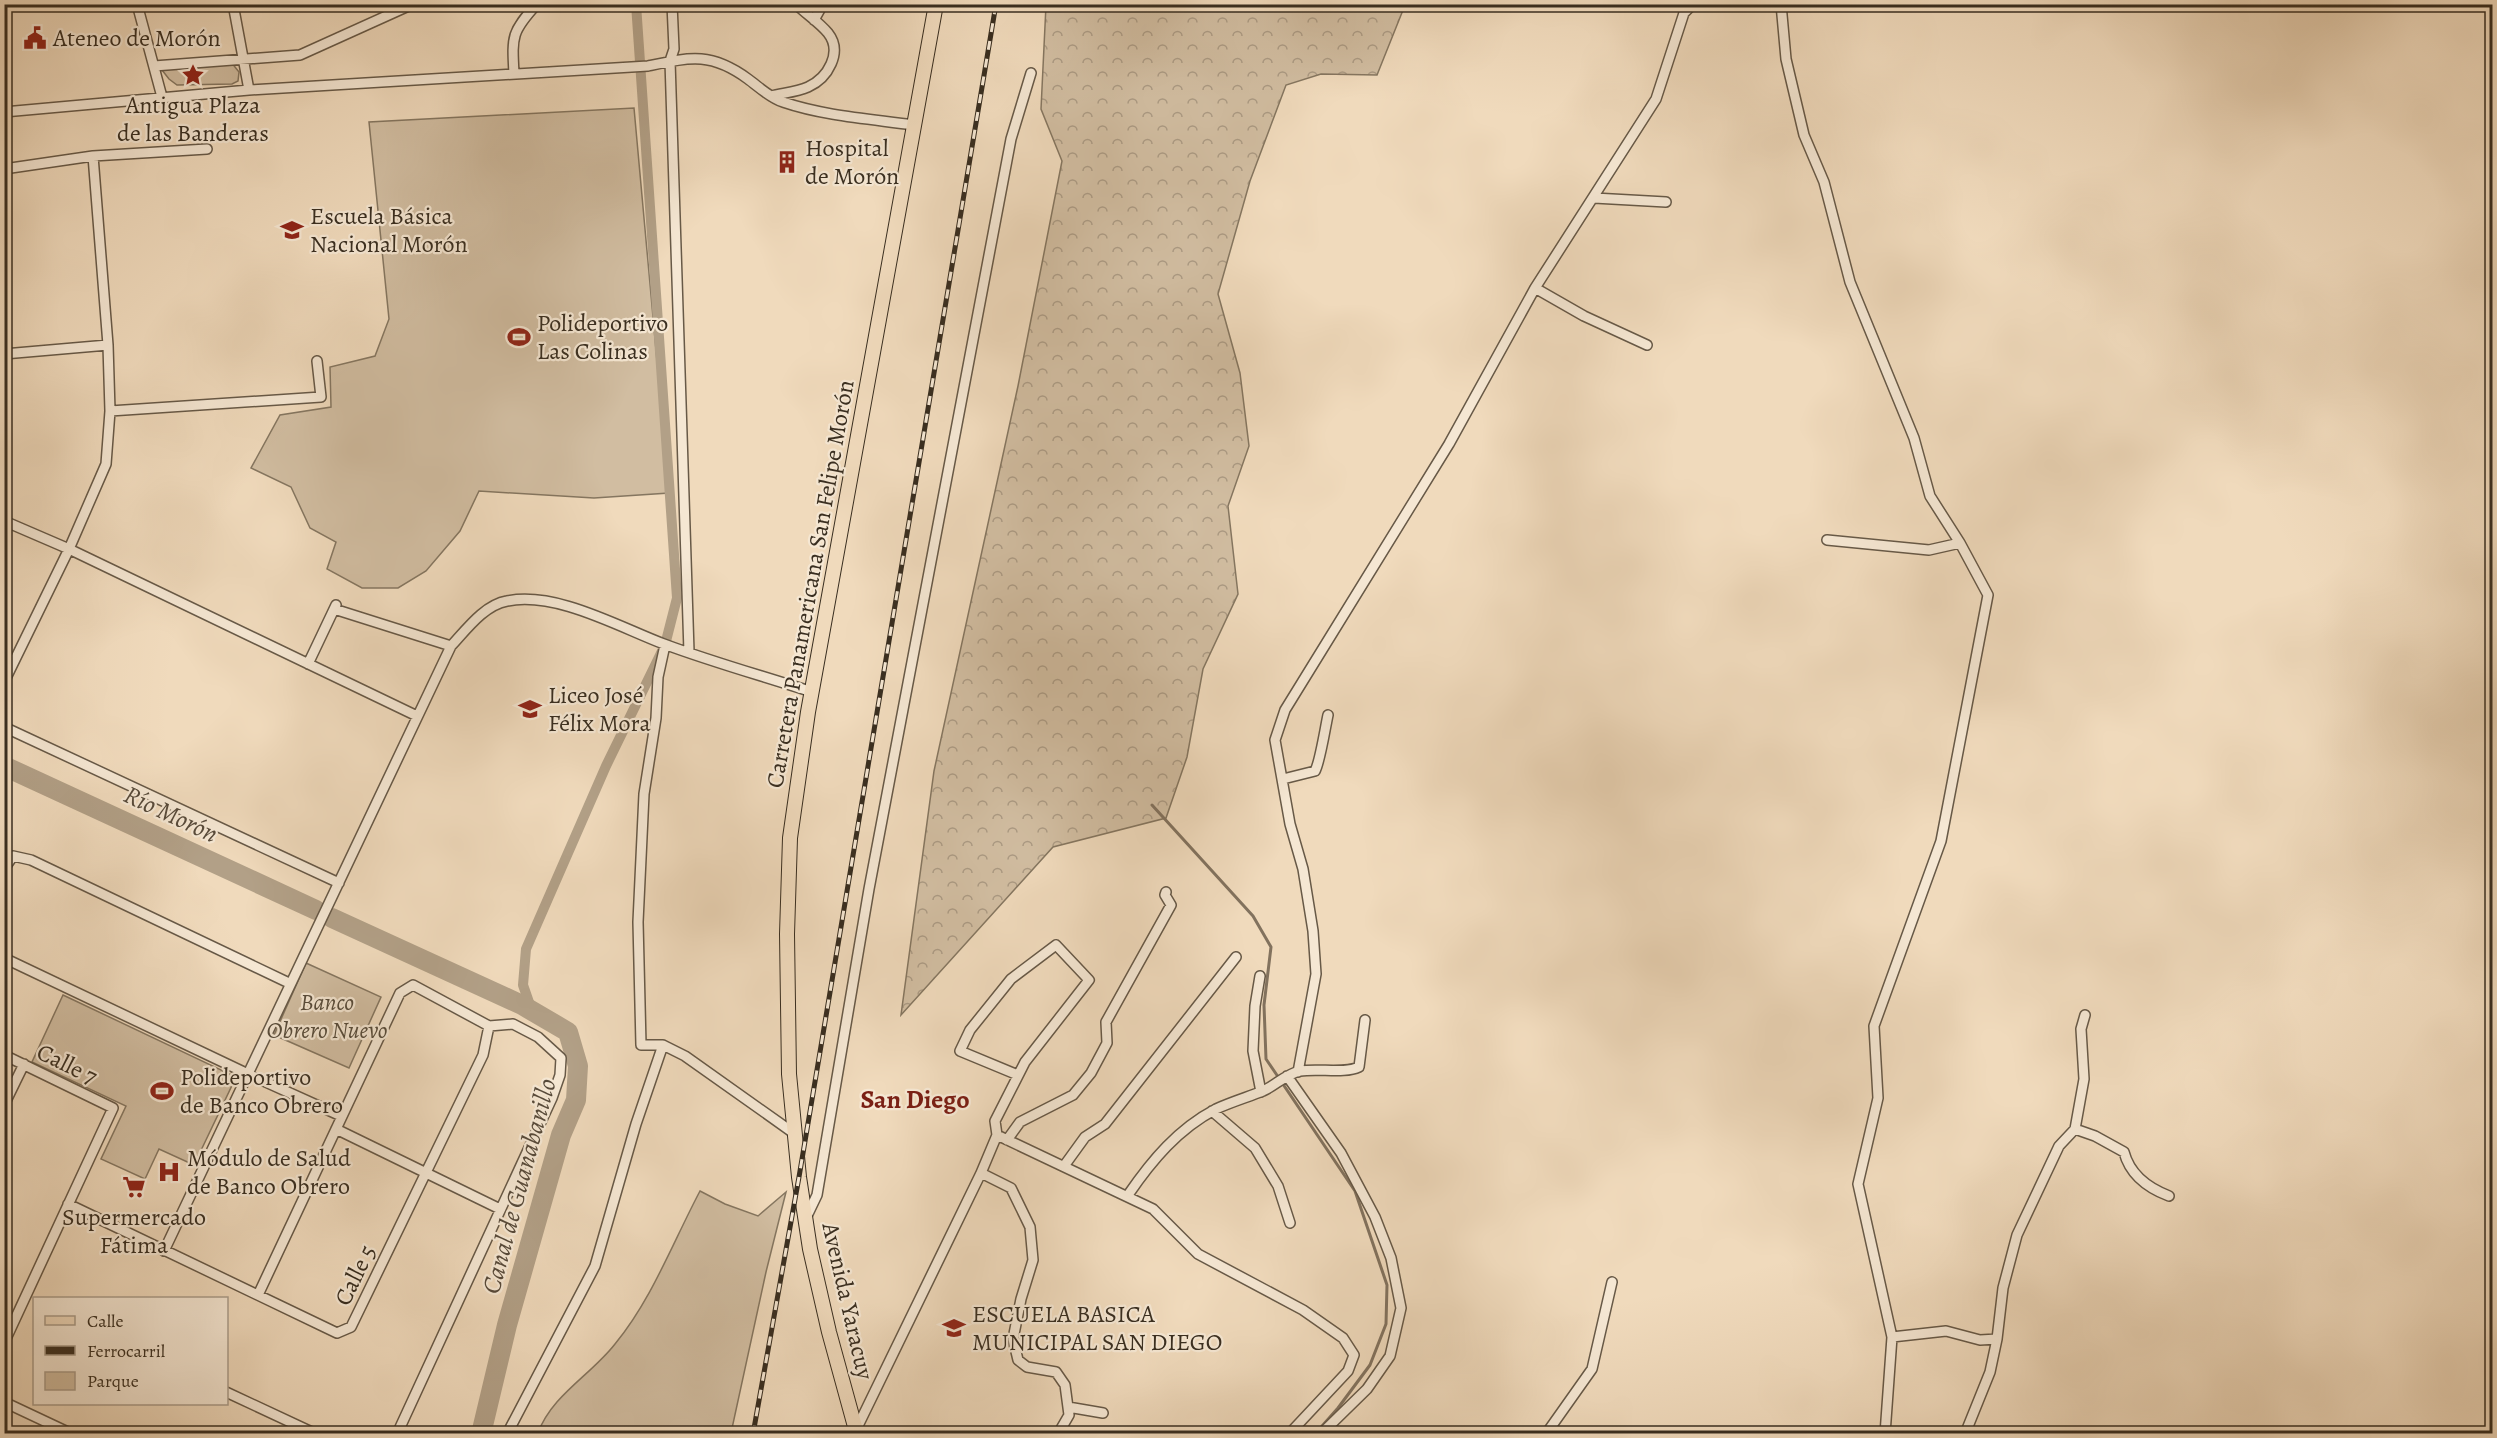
<svg xmlns="http://www.w3.org/2000/svg" width="2497" height="1438" viewBox="0 0 2497 1438" font-family="Alegreya,serif">
<style>
.green{fill:#d1bda1;stroke:#857660;stroke-width:1.5}
.forest{fill:url(#forest-crowns);stroke:#857660;stroke-width:1.5}
.lines{fill:none;stroke-linecap:round;stroke-linejoin:round}
.stream{stroke:#82725e;stroke-width:3}
.canal{stroke:#b2a087;stroke-width:10}
.river{stroke:#b2a087;stroke-width:20}
.minor-casing{stroke:#675947;stroke-width:12}
.primary-casing{stroke:#392e20;stroke-width:16}
.minor{stroke:#f5e7d3;stroke-width:9}
.primary{stroke:#f0dabc;stroke-width:14}
.rail-casing{stroke:#392e20;stroke-width:5}
.rail{stroke:#f5e7d3;stroke-width:3;stroke-dasharray:9;stroke-linecap:butt}
.labels{text-anchor:middle;dominant-baseline:central;stroke-width:4.5;stroke-linejoin:round;paint-order:stroke}
.poi-label{font-size:24px;fill:#392e20;stroke:#f5e7d3;text-anchor:start}
.street-label{font-size:24px;fill:#392e20;stroke:#f5e7d3}
.park-label{font-size:24px;font-style:italic;fill:#574b3a;stroke:#f5e7d3}
.water-label{font-size:26px;font-style:italic;fill:#574a3a;stroke:#f5e7d3}
.neighbourhood-label{font-size:26px;font-weight:bold;fill:#7a1f14;stroke:#f5e7d3}
</style>
<defs>
<pattern id="forest-crowns" width="20" height="18" patternUnits="userSpaceOnUse" patternTransform="scale(1.5)"><rect width="20" height="18" fill="#d1bda1"/><path d="M2 6a3 3 0 1 1 6 0M12 15a3 3 0 1 1 6 0" fill="none" stroke="#ab9a83"/></pattern>
</defs>
<rect width="100%" height="100%" fill="#f0dabc"/>
<filter id="stains"><feTurbulence type="fractalNoise" baseFrequency=".00333" numOctaves="4"/><feColorMatrix values="0 0 0 0 .2 0 0 0 0 .09 0 0 0 0 .02 0 0 0 .5 -.17"/></filter>
<radialGradient id="worn" r=".72"><stop offset=".6" stop-color="#630" stop-opacity="0"/><stop offset="1" stop-color="#630" stop-opacity=".3"/></radialGradient>
<!-- green -->
<path class="green" d="M231,62L239,72L238,81L232,84L177,85L169,79L162,70Z
M634,108L669,493L594,498L479,491L460,531L426,571L398,588H362L327,569L336,542L310,528L291,487L251,468L280,415L331,407L330,367L375,356L389,319L369,122Z
M306,963L381,997L349,1068L274,1035Z
M63,995L236,1077L194,1165L159,1149L145,1179L101,1159L126,1106L32,1062Z
M700,1191L725,1204L758,1216L786,1192L766,1272L731,1433H538C552,1395 591,1375 615,1344C652,1299 673,1242 700,1191Z"/>
<!-- forest -->
<path class="forest" d="M1046,5H1405L1377,75L1321,74L1286,85L1250,181L1218,294L1240,373L1249,446L1228,506L1238,594L1203,669L1187,757L1166,818L1053,847L901,1015L934,771L1018,386L1062,161L1041,109Z"/>
<g class="lines">
<!-- stream -->
<path class="stream" d="M1152,805L1253,916L1271,947L1264,1005L1266,1059L1355,1191L1387,1285L1386,1324L1370,1365L1338,1408L1315,1434"/>
<!-- canal -->
<path class="canal" d="M532,1011L523,985L526,949L606,766L665,645L677,598L636,4"/>
<!-- river -->
<path class="river" d="M4,766L316,910
M332,918L522,1005L568,1032L578,1066L576,1100L561,1135L507,1325L481,1434"/>
<!-- minor casing -->
<g class="minor-casing">
<path id="minor" d="M137,4L162,97
M233,4L249,90
M672,4L674,49L670,61L689,652
M1781,4L1786,59L1804,135L1824,182L1850,282L1914,438L1930,496L1960,543L1988,595L1941,841L1874,1026L1878,1098L1858,1184L1892,1337L1885,1434
M814,20L823,4
M154,66L300,55L413,4
M514,74C512,37 511,32 537,4
M771,96C783,93 797,92 808,87C828,78 843,52 828,33C819,22 806,14 796,4
M4,112L249,90L648,66C691,57 711,52 748,79C759,87 770,98 783,102C824,116 871,119 914,125
M4,169L93,156L207,149
M1594,198L1666,202
M1535,288L1584,316L1647,345
M4,354L108,345
M110,411L321,397L317,361
M4,521L69,549L417,716
M1827,540L1929,550L1960,543
M334,609L451,646
M665,645L658,677L656,718L644,794L638,922L641,1045H663L685,1056L795,1134
M308,664L336,605
M4,682L69,549L106,464L110,411L108,345L93,156
M4,727L339,883
M1283,779L1315,771C1320,762 1325,729 1328,715
M4,869L13,856L31,860L289,983
M4,958L248,1074L341,1116
M1260,976L1255,1006L1253,1051L1261,1092
M4,1055L113,1108L4,1343
M1298,1072L1316,974L1313,931L1303,869L1290,824L1275,740L1285,710L1449,444L1535,288L1656,99L1684,13L1693,4
M1287,1076L1341,1153L1375,1217L1391,1258L1401,1308L1390,1356L1367,1389L1321,1434
M4,1105L24,1064
M1212,1111L1255,1148L1278,1186L1290,1223
M336,1129L500,1209
M2075,1129L2095,1136L2124,1152C2130,1175 2148,1188 2169,1196
M997,1135L995,1121L1025,1062L1089,980L1056,945L1011,979L970,1030L960,1051L1018,1075
M1007,1140L1020,1122L1073,1095L1091,1073L1107,1043L1106,1022L1171,905L1165,895L1166,892
M1064,1166L1085,1137L1105,1124L1236,957
M981,1173L997,1135L1153,1209L1198,1254L1303,1310L1343,1338L1354,1355L1348,1371L1289,1434
M1128,1195C1152,1160 1178,1129 1216,1109C1231,1102 1248,1097 1263,1091C1276,1085 1286,1074 1300,1071C1319,1068 1344,1074 1359,1067L1365,1020
M68,1204L337,1333L351,1327L483,1055L489,1026L413,985L400,993L258,1295
M806,1218L817,1195L869,889L1011,139L1031,73
M164,1251L451,646C466,630 484,605 507,601C556,591 619,627 664,644C712,662 763,676 812,692
M1892,1337L1946,1331L1980,1340L1997,1339L2003,1288L2017,1235L2059,1146L2075,1129L2084,1079L2081,1029L2085,1015
M226,1392L316,1434
M4,1402L72,1434
M1068,1407L1103,1413
M856,1430L981,1173L1011,1188L1030,1227L1033,1260L1021,1299L1013,1339L1018,1360L1027,1367L1056,1372L1065,1385L1069,1415L1058,1434
M397,1434L552,1098L560,1075L561,1058L538,1037L513,1024L489,1026
M507,1434L595,1266L636,1124L663,1045
M1546,1434L1592,1369L1612,1282
M1965,1434L1990,1372L1997,1339"/>
</g>
<!-- primary casing -->
<g class="primary-casing">
<path id="primary" d="M857,1434L829,1332L810,1249L799,1177L789,1074L787,934L790,838L808,712L936,4"/>
</g>
<!-- minor -->
<use href="#minor" class="minor"/>
<!-- primary -->
<use href="#primary" class="primary"/>
<!-- rail casing -->
<g class="rail-casing">
<path id="rail" d="M753,1434L799,1177L996,4"/>
</g>
<!-- rail -->
<use href="#rail" class="rail"/>
</g>
<!-- icons -->
<defs>
<g id="civic-bare" transform="scale(1.8)"><path d="M-.6-6.5H3V-4.5H.6V-3L4-1V1h2V6H-6V1h2V-1L-.6-3ZM-1.2 2.5V6h2.4V2.5Z" fill="#8f2418" stroke="#f5e7d3" stroke-width="2.5" paint-order="stroke"/></g>
<g id="sight-bare" transform="scale(1.8)"><path d="M0-6L1.8-2.2L6-1.7L2.9 1.2L3.7 5.4L0 3.3L-3.7 5.4L-2.9 1.2L-6-1.7L-1.8-2.2Z" fill="#8f2418" stroke="#f5e7d3" stroke-width="2.5" paint-order="stroke"/></g>
<g id="building-bare" transform="scale(1.8)"><path d="M-4-6H4V6H1V3H-1V6H-4ZM-2.5-4.3h1.7v1.8h-1.7ZM.8-4.3h1.7v1.8H.8ZM-2.5-1h1.7V.8h-1.7ZM.8-1h1.7V.8H.8Z" fill="#8f2418" stroke="#f5e7d3" stroke-width="2.5" paint-order="stroke"/></g>
<g id="school-bare" transform="scale(1.8)"><path d="M0-5L7-2L0 1L-7-2ZM-4 1L0 2.5L4 1V4Q0 6-4 4Z" fill="#8f2418" stroke="#f5e7d3" stroke-width="2.5" paint-order="stroke"/></g>
<g id="stadium-bare" transform="scale(1.8)"><path d="M0-5a6.5 5 0 1 0 0 10a6.5 5 0 1 0 0-10ZM-3.5-1.8h7v3.6h-7Z" fill="#8f2418" stroke="#f5e7d3" stroke-width="2.5" paint-order="stroke"/></g>
<g id="hospital-bare" transform="scale(1.8)"><path d="M-5-5h3v3.5h4V-5h3V5h-3V1.5h-4V5h-3Z" fill="#8f2418" stroke="#f5e7d3" stroke-width="2.5" paint-order="stroke"/></g>
<g id="supermarket-bare" transform="scale(1.8)"><path d="M-6-5.5h2.5l.6 2H6L4.5 2H-2.5L-4.4-4H-6ZM-1.5 3.2a1.3 1.3 0 1 0 .1 0ZM3 3.2a1.3 1.3 0 1 0 .1 0Z" fill="#8f2418" stroke="#f5e7d3" stroke-width="2.5" paint-order="stroke"/></g>
</defs>
<g fill-rule="evenodd">
<use href="#civic-bare" x="35" y="38"/>
<use href="#sight-bare" x="193" y="75"/>
<use href="#building-bare" x="787" y="162"/>
<use href="#school-bare" x="292" y="230"/>
<use href="#stadium-bare" x="519" y="337"/>
<use href="#school-bare" x="530" y="709"/>
<use href="#stadium-bare" x="162" y="1091"/>
<use href="#hospital-bare" x="169" y="1172"/>
<use href="#supermarket-bare" x="134" y="1187"/>
<use href="#school-bare" x="954" y="1328"/>
</g>
<g class="labels">
<!-- poi labels -->
<g class="poi-label">
<text x="53" y="38">Ateneo de Morón</text>
<text x="193" y="105" text-anchor="middle">Antigua Plaza<tspan x="193" dy="28">de las Banderas</tspan></text>
<text x="805" y="148">Hospital<tspan x="805" dy="28">de Morón</tspan></text>
<text x="310" y="216">Escuela Básica<tspan x="310" dy="28">Nacional Morón</tspan></text>
<text x="537" y="323">Polideportivo<tspan x="537" dy="28">Las Colinas</tspan></text>
<text x="548" y="695">Liceo José<tspan x="548" dy="28">Félix Mora</tspan></text>
<text x="180" y="1077">Polideportivo<tspan x="180" dy="28">de Banco Obrero</tspan></text>
<text x="187" y="1158">Módulo de Salud<tspan x="187" dy="28">de Banco Obrero</tspan></text>
<text x="134" y="1217" text-anchor="middle">Supermercado<tspan x="134" dy="28">Fátima</tspan></text>
<text x="972" y="1314">ESCUELA BASICA<tspan x="972" dy="28">MUNICIPAL SAN DIEGO</tspan></text>
</g>
<!-- street labels -->
<g class="street-label">
<text transform="translate(810 584) rotate(-80)">Carretera Panamericana San Felipe Morón</text>
<text transform="translate(67 1064) rotate(26)">Calle 7</text>
<text transform="translate(355 1275) rotate(-64)">Calle 5</text>
<text transform="translate(848 1301) rotate(77)">Avenida Yaracuy</text>
</g>
<!-- park labels -->
<g class="park-label">
<text x="327" y="1002">Banco<tspan x="327" dy="28">Obrero Nuevo</tspan></text>
</g>
<!-- water labels -->
<g class="water-label">
<text transform="translate(171 814) rotate(25)">Río Morón</text>
<text transform="translate(519 1186) rotate(-75)">Canal de Guanabanillo</text>
</g>
<!-- neighbourhood labels -->
<g class="neighbourhood-label">
<text x="915" y="1099">San Diego</text>
</g>
</g>
<!-- margin -->
<rect width="2497" height="1438" fill="none" stroke="#f0dabc" stroke-width="24"/>
<rect x="6" y="6" width="2485" height="1426" fill="none" stroke="#392e20" stroke-width="3"/>
<rect x="12" y="12" width="2473" height="1414" fill="none" stroke="#392e20" stroke-width="1.5"/>
<!-- legend -->
<rect x="33" y="1297" width="195" height="108" fill="#f5e7d3" stroke="#aa9d8b" stroke-width="1.5"/>
<rect x="45" y="1316" width="30" height="9" fill="#f0dabc" stroke="#aa9d8b" stroke-width="1.5"/>
<text x="87" y="1327" font-size="18" fill="#392e20">Calle</text>
<rect x="45" y="1346" width="30" height="9" fill="#392e20" stroke="#aa9d8b" stroke-width="1.5"/>
<text x="87" y="1357" font-size="18" fill="#392e20">Ferrocarril</text>
<rect x="45" y="1372" width="30" height="18" fill="#d1bda1" stroke="#aa9d8b" stroke-width="1.5"/>
<text x="87" y="1387" font-size="18" fill="#392e20">Parque</text>
<rect width="100%" height="100%" filter="url(#stains)"/>
<rect width="100%" height="100%" fill="url(#worn)"/>
</svg>
